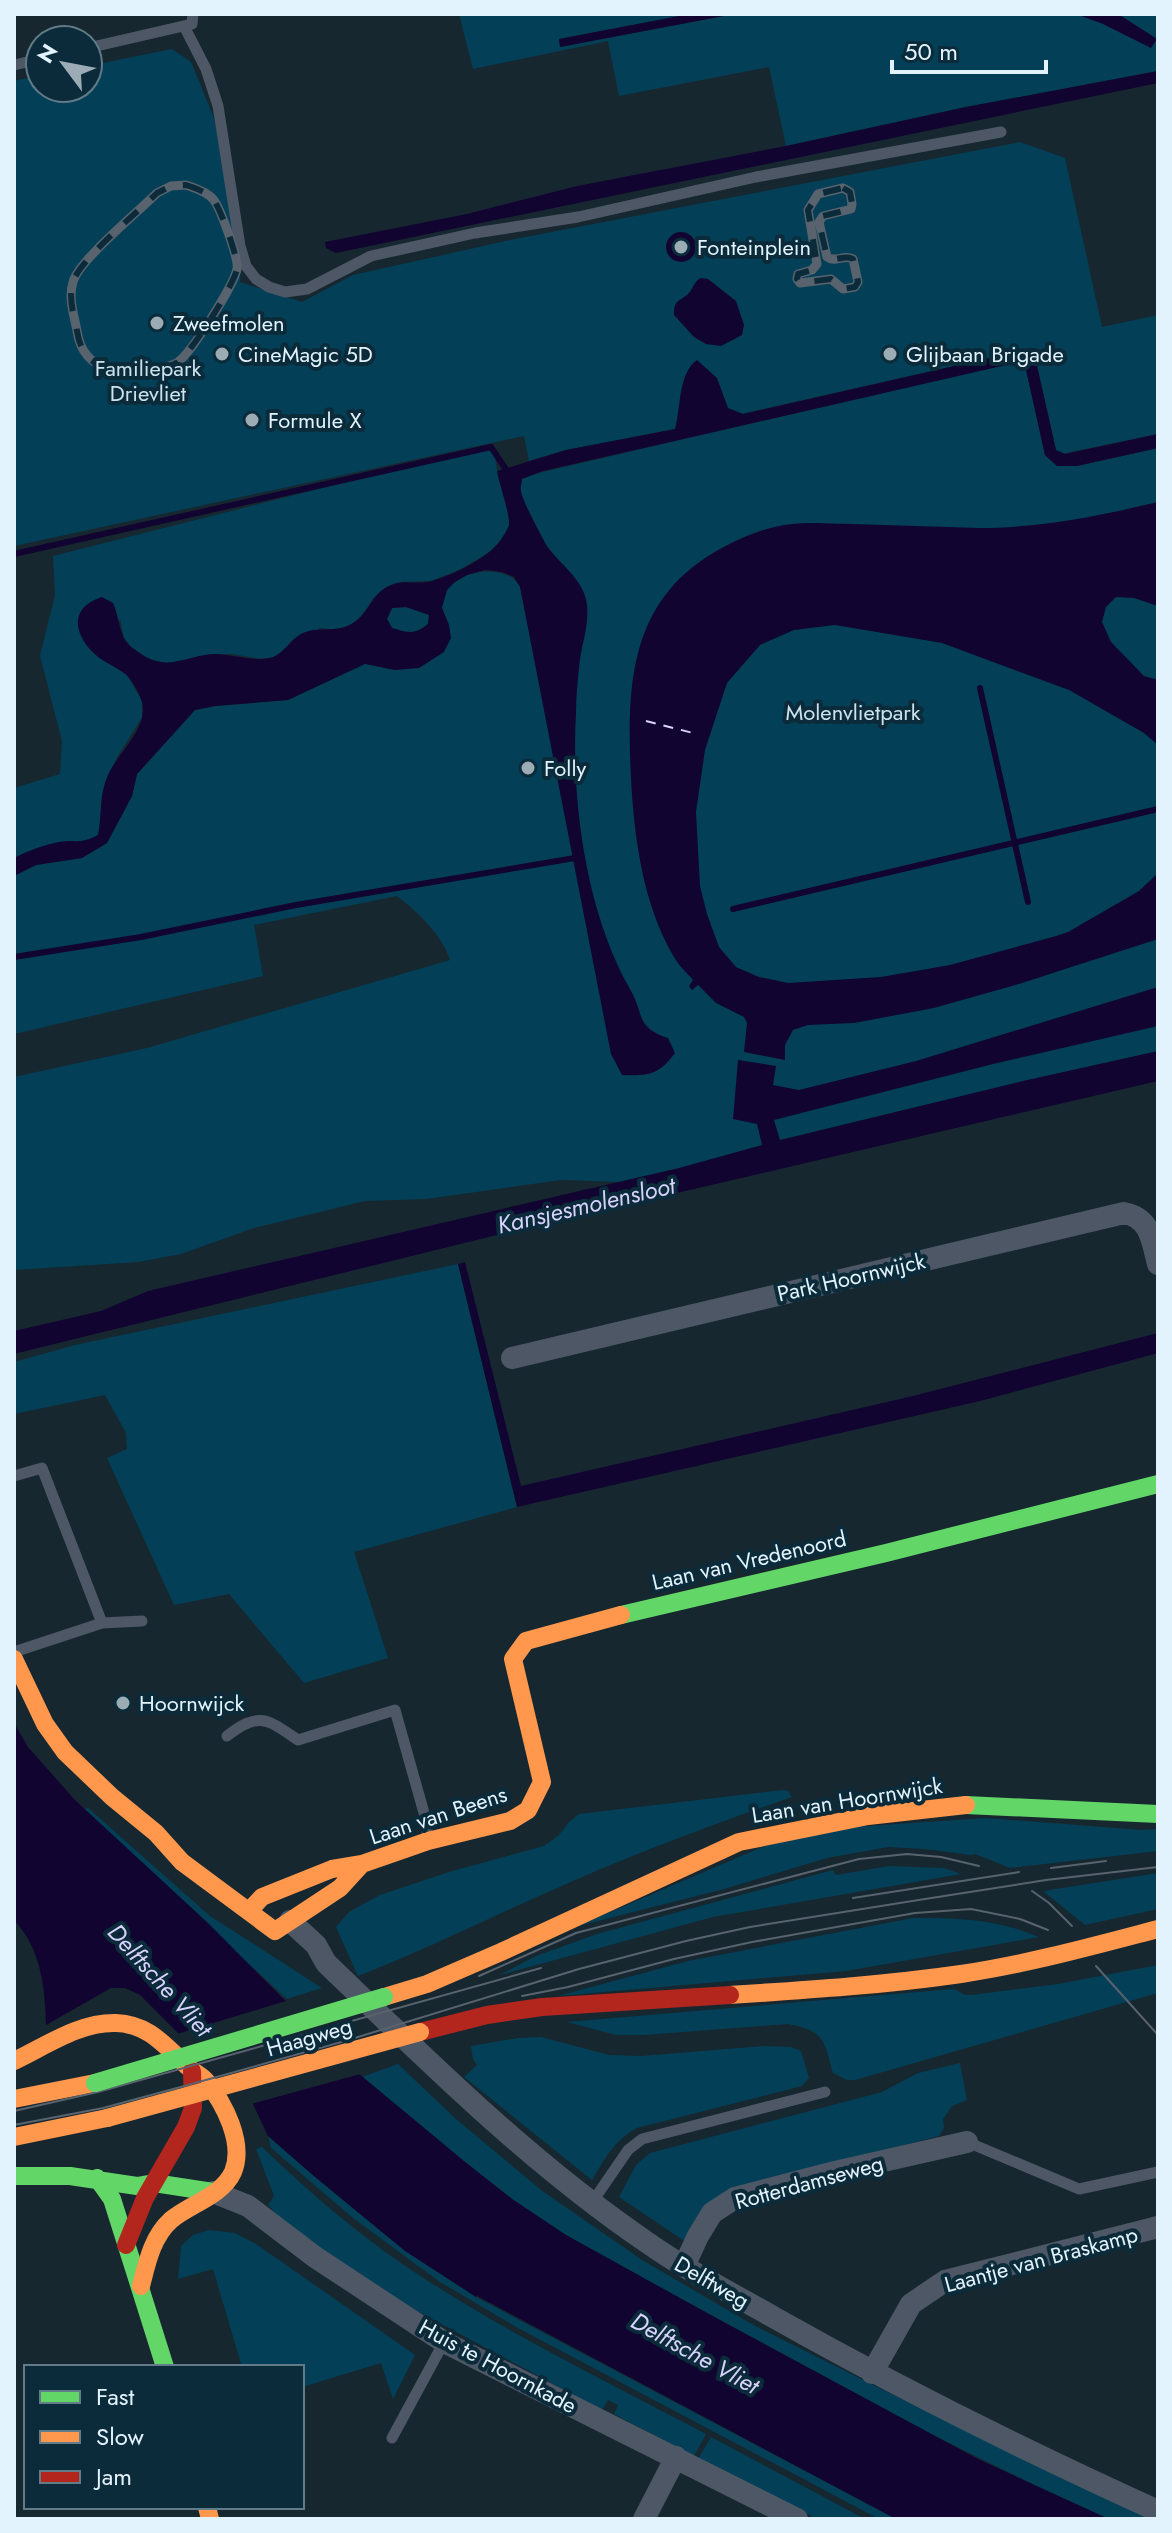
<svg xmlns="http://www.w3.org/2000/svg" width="1172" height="2533" viewBox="0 0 1172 2533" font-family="Jost,sans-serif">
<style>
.green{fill:#034057}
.water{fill:#110431;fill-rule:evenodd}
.pier{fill:#162730}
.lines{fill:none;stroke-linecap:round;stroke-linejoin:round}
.stream{stroke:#110431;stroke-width:6}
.ferry{stroke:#d8d2fd;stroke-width:2;stroke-dasharray:10 8;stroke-linecap:butt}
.lane{stroke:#4d5766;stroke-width:11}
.street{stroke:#4d5766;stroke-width:22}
.fast{stroke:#63d668;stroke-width:18}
.slow{stroke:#ff974d;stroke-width:18}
.jam{stroke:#b3261e;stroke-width:18}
.tram{stroke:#58636e;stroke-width:2}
.rail-casing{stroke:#58636e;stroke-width:9}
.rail{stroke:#0b2b3a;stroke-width:6;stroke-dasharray:18;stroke-linecap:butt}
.fast-bridge{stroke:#63d668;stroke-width:18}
.slow-bridge{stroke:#ff974d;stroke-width:18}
.poi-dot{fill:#9bacb5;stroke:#0b2b3a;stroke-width:3}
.labels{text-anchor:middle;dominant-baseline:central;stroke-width:8;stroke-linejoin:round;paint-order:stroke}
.poi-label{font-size:22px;fill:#e2f3fd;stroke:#0b2b3a;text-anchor:start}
.park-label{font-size:22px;fill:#cce3ef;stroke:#0b2b3a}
.street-label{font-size:22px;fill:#e2f3fd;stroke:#0b2b3a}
.water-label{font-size:24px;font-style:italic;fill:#d8d2fd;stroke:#0b2b3a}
</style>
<rect width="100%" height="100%" fill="#162730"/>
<!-- green -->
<path class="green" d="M459,14H690L559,39L560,47L734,14H1076L1157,39L1118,14H1158V71L966,107L786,146L769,67L619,96L608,41L473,69Z
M172,49L191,62L214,118L241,263L240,282L302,302L353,275L515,239L1020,142L1065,158L1102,327L1158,315V434L1061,454L1056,450L1033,348L675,429L566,450L529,461L524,436L14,546V81L40,75V88H88V66Z
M1024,360L1045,455L1057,466H1077L1158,448V1061L620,1182L561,1180L426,1199L365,1201L254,1228L181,1254L138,1262L14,1270V1077L147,1048L450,960C443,936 417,911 397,896L254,925L263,976L14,1034V876L36,865L82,858L107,843L132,796L137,774L195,710L215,706L288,700L365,663L395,670L449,625C447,620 442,613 442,608C437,574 501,558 519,585L508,528L500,541L490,552L459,570L431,581L401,582L374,597L362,617L351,625L338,630L320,628L275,657L262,659L232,654H210L166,664L146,658L132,648L124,638L120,619L98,656L127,675L142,701V718L117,757L102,795V814L98,835L86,842H59L14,858V788L60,774L62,741L40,656L55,595L53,556L493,445L499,482Z
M405,607L429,614L428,624C415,635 408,633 392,628L387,619L392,608Z
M458,1264L517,1507L354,1552L388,1658L304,1683L229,1594L174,1605L107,1458L127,1449L126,1433L105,1395L14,1414V1362L75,1345Z
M783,1790L788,1791L792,1797C709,1826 628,1856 548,1892C484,1920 423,1951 358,1976L336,1927L349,1912L380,1895L449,1872L544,1846L559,1835L569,1822L579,1814Z
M88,1808L210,1916L322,1988L287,1999L195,1915L84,1809Z
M986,1818L1141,1830L1158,1829V1851L1010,1868L975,1854L971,1855L925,1849L888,1847L827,1858L724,1889L578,1926L767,1845L853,1827Z
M889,1866L944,1868L961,1874L713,1917L500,1975L536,1956L597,1934L833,1870L836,1875Z
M1158,1873V1909L1085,1925L1043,1891Z
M913,1918C959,1918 996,1919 1039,1937L846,1971L558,1996L688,1961Z
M1158,1965V1993L855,2080H847L833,2073C824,2040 825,2031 788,2024L644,2035H616L567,2022L954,1989L965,1995H972L1058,1984Z
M541,2037L609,2055L641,2056L764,2046L791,2047L801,2051L809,2078L802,2086L637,2128C615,2139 604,2160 592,2180L464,2077L477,2065L473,2059L471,2046L518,2038Z
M960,2063L967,2100L952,2106L943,2119L944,2128L939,2136L733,2190L686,2242L619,2197L636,2165L650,2153L882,2092L918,2073Z
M398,2064L456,2119L541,2190L642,2260L757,2327L1014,2455L1151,2519H1107L1036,2486L925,2431L650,2282L566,2235L518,2203L464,2162L362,2077Z
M268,2136L387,2236L476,2297L896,2519H879L518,2328L440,2282L353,2218L271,2148Z
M262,2147C313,2196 368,2243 428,2281C517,2338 613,2385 706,2434L694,2456L614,2414L618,2405L608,2400L602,2410L402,2303L291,2230L268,2205L274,2196L256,2149Z
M209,2230L235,2233L256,2244L415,2355L393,2399L381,2363L302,2387V2367H242L213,2269L178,2279L181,2246L193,2235Z
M711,2437L865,2519H817L698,2459Z"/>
<!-- water -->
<path class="water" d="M690,14H734L560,47L559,39Z
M1076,14H1118L1157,39L1151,48L1103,24Z
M1158,71V83L336,253L326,248L325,242L467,214L577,186L786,146L966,107Z
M666 247a15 15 0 1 1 30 0a15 15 0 1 1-30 0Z
M701,278L708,279L736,301L744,325L742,335L721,346L706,344L694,337L674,315C674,299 679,302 688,294C694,288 693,282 701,278Z
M1033,348L1056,450L1065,454L1158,434V448L1077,466H1057L1045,455L1024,361L543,471L522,479C522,483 520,487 521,491C522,500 542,537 547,546C561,566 584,579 587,605C589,624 583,640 580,659C578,676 576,695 576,713C571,801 586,912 630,989C645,1015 635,1027 668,1038L675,1053C659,1075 648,1076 622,1075L611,1054L520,587L514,577L502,572L485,570L467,575L455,582L447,590L442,608L449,625L451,638L444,652L419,668L395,670L365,664L288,700L215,706L195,710L137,774L132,796L107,843L82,858L36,865L14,876V858C27,851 44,845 59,842C76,839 80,845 98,835C102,816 99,794 108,775C118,752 151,726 141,699C138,691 131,678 124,673C116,667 106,663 98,657C74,637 67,608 102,597L113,603C118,614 119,628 124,638C127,644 132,648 137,651C166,673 182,657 212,654C231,653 254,663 273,657C284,653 290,640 301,634C318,625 337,634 353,623C369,613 372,592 391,585C403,580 415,584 427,582C448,578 488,558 500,541C503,537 508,529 509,525C510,514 499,483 497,471L566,450L675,429C681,408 678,373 697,360L717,378L728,408L743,414ZM406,607L429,615L428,624C415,635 408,633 392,628L387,619L392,608Z
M1158,502V606L1134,598L1116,597L1106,607L1102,622L1111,642L1144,676L1158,680V745L1144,733L1069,690L942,643L835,625L794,630L760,645L727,683L705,750L696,812L700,886L707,914L719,947L736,967L759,977L788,983L881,977L950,965L1056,936L1068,932L1139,891L1158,873V939L1022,983L934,1008L854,1023L808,1025L793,1030L785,1045V1060L744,1052L747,1023L744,1017L716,1003L698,985L692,990L689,986L693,980C687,973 679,966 674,957C639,898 632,820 630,753C628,670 637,599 713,553C737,539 764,527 792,524C812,522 832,524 852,524C895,525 937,527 979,528C1040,528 1099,516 1158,502Z
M1158,987V1026L993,1064L774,1120L780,1140L1023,1081L1158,1051V1081L505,1233L14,1354V1331L101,1311L148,1291L679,1168L762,1145L757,1124L733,1119L738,1060L776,1066L773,1085L799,1090L916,1061Z
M465,1262L521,1486L913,1396L1158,1333V1353L980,1401L517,1507L458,1264Z
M14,1723L28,1747L75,1800L208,1923L352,2068L464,2161L512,2199L566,2235L718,2319L978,2459L1109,2519H896L477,2296L476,2297L405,2251L315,2177L268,2136L253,2104L208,2063L140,1995L125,1988H111L46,2025C45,1986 41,1949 14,1920Z"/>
<!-- pier -->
<path class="pier" d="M289,2000L364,2073L248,2105L174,2035Z"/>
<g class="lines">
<!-- stream -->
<path class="stream" d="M14,554L491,447L505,468
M980,688L1028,902
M733,909L1158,809
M14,957L141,937L296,905L575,858"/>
<!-- ferry -->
<path class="ferry" d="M646,721L693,733"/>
<!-- lane -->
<path class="lane" d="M184,26L206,69L218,106L240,246L246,266L256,279L269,287L285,292L307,289L371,256L475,233L578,217L756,177L1001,132
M88,48L192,24L193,14
M14,65L40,59
M14,1476L42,1468L102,1623
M14,1652L102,1623L142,1621
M227,1736C259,1711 267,1719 298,1740L395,1710L426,1820L428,1841
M967,2142L1079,2189L1158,2172
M593,2201L628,2150L642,2139L825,2092
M392,2438L444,2342"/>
<!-- street -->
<path class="street" d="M512,1358L1124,1213C1151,1218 1152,1241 1158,1264
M290,1921L316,1945L326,1963C428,2061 528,2161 645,2241C686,2270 731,2293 775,2318C899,2388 1028,2452 1158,2511
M213,2192L248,2206L315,2257L444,2342L797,2519
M684,2266L698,2236L712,2213L735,2198L835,2172L967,2142
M872,2373L911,2304L945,2281L1158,2227
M644,2519L676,2457"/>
<!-- fast -->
<path class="fast" d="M621,1615L886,1553L1158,1484
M966,1805L1158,1814
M14,2176H70L137,2186L154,2183L213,2192
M97,2178L112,2199L165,2367"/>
<!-- slow -->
<path class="slow" d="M14,1659L45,1724L65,1752L112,1797L156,1833L182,1862L275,1931L340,1888L362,1864
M249,1911L262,1897L332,1869L362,1864L428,1841L510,1821L528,1810L542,1782L513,1659L526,1641L621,1615
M730,1995C807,1990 885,1985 961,1974C1028,1964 1093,1946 1158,1929
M384,1997L427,1984L501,1952L739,1842L868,1816L966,1805
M14,2061C46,2046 79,2022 116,2023C149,2024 165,2046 187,2066C193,2072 201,2075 206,2081C224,2103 245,2143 233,2172C222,2196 190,2204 171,2220C152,2237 147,2263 141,2286
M14,2099L95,2083
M14,2137L107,2118
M207,2507L210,2519"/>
<!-- jam -->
<path class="jam" d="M420,2032L487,2015L542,2007L730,1995
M126,2245L145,2198L186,2127L193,2108L192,2071"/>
<!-- tram -->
<path class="tram" d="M1051,1868L1106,1861
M1032,1891L1049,1903L1072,1926
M853,1898L1019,1872
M1096,1966L1158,2035
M479,1976L576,1933L859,1859L907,1854L941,1857L979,1866
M522,1996L568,1987L674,1959L752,1942L915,1913L971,1909L1020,1919L1048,1930
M14,2111L98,2092L541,1968
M14,2125L103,2108L188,2085L345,2041L579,1969L686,1941L750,1927L925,1899L1046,1880L1158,1867"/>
<!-- rail casing -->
<g class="rail-casing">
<path id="rail" d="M186,185C195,188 207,192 213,199C220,207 239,259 237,269C234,285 191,353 178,362C161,373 130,369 111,370C90,364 80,351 77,331C74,315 68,298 73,282C79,260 138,212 157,193L171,186Z
M843,188L850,192L852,204L851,209L823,216L819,222L827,257C835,263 844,254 853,259L858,282L855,287L843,289L831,279L800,283L797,279L798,274L812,270L817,264L808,210L818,194Z"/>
</g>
<!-- rail -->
<use href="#rail" class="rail"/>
<!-- fast-bridge -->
<path class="fast-bridge" d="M95,2083L384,1997"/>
<!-- slow-bridge -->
<path class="slow-bridge" d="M107,2118L420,2032"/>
</g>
<!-- markers -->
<g class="poi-dot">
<circle cx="681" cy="247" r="8"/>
<circle cx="157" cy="323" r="8"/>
<circle cx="222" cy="354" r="8"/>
<circle cx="890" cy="354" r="8"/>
<circle cx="252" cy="420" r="8"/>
<circle cx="528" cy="768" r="8"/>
<circle cx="123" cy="1703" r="8"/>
</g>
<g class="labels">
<!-- poi labels -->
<g class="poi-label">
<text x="697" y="247">Fonteinplein</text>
<text x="173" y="323">Zweefmolen</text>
<text x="238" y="354">CineMagic 5D</text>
<text x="906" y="354">Glijbaan Brigade</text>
<text x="268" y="420">Formule X</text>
<text x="544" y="768">Folly</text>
<text x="139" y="1703">Hoornwijck</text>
</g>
<!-- park labels -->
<g class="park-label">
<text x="148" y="368">Familiepark<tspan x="148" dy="25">Drievliet</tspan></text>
<text x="853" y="712">Molenvlietpark</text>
</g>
<!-- street labels -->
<g class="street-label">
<text transform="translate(851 1277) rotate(-13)">Park Hoornwijck</text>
<text transform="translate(749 1560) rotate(-13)">Laan van Vredenoord</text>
<text transform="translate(847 1800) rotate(-9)">Laan van Hoornwijck</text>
<text transform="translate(438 1815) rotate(-18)">Laan van Beens</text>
<text transform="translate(309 2037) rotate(-16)">Haagweg</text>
<text transform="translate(809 2182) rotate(-15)">Rotterdamseweg</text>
<text transform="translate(1041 2259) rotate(-15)">Laantje van Braskamp</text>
<text transform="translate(712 2282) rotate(30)">Delftweg</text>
<text transform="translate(498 2366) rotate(28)">Huis te Hoornkade</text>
</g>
<!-- water labels -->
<g class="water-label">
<text transform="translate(586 1205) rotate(-13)">Kansjesmolensloot</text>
<text transform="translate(160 1980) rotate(48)">Delftsche Vliet</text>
<text transform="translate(695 2353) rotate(29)">Delftsche Vliet</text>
</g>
</g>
<!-- border -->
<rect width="1172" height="2533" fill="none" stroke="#e2f3fd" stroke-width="32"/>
<!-- legend -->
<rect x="24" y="2365" width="280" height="144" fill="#0b2b3a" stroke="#617b88" stroke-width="2"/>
<rect x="40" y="2391" width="40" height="12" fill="#63d668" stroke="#617b88" stroke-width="2"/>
<text x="96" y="2405" font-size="24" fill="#e2f3fd">Fast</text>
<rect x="40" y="2431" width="40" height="12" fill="#ff974d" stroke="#617b88" stroke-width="2"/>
<text x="96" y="2445" font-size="24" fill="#e2f3fd">Slow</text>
<rect x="40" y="2471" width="40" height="12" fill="#b3261e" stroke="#617b88" stroke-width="2"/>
<text x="96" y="2485" font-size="24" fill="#e2f3fd">Jam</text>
<!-- north arrow -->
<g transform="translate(64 64) rotate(302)"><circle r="38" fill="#0b2b3a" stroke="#617b88" stroke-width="2"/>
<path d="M0-6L14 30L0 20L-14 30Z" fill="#9bacb5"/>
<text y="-12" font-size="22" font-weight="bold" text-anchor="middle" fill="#e2f3fd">N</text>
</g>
<!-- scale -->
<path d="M892 60v12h154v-12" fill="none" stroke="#e2f3fd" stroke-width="4"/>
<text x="904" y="60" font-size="24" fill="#e2f3fd" stroke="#0b2b3a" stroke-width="6" paint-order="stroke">50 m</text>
</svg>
